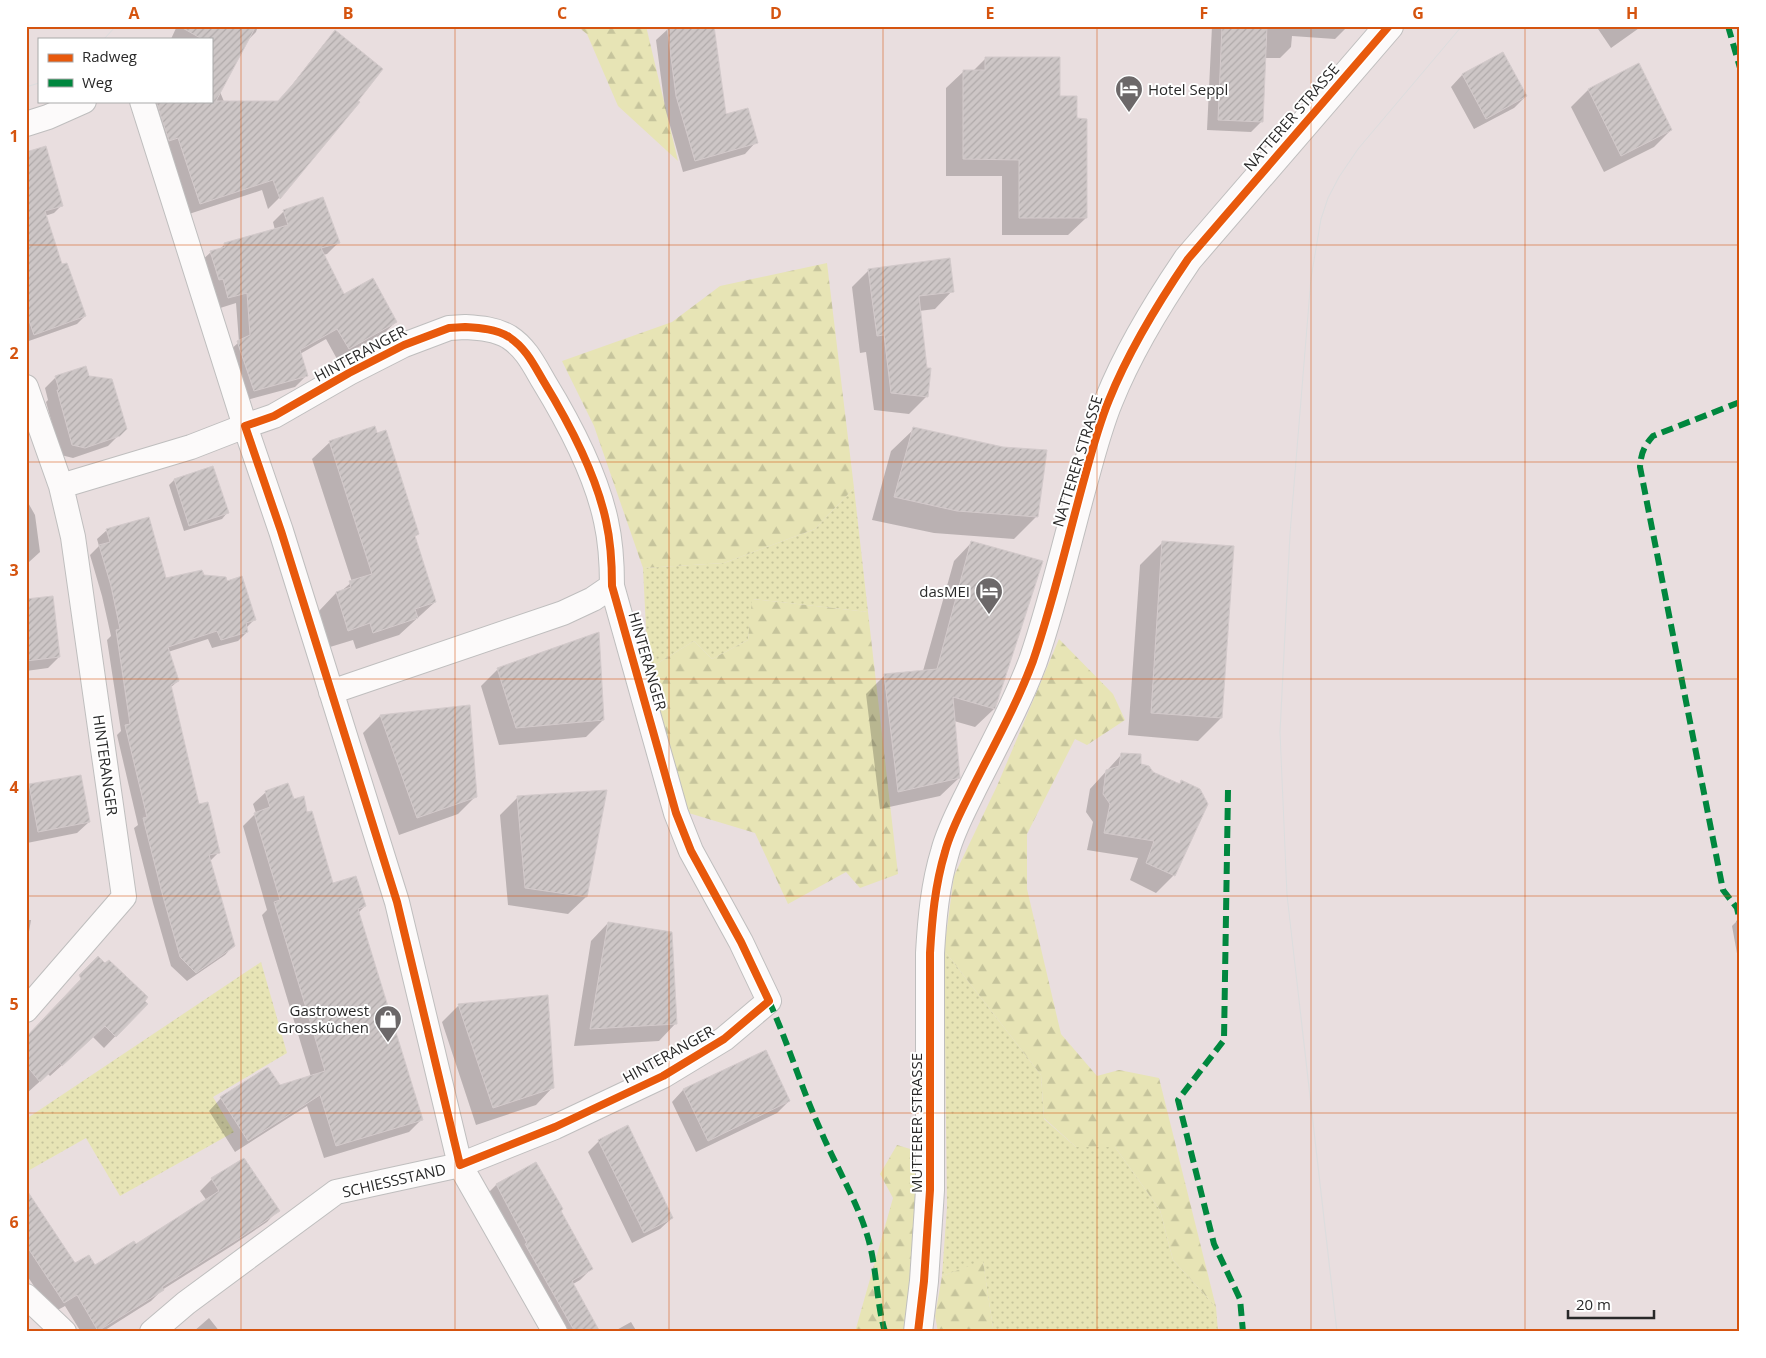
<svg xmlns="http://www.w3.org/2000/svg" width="1766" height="1358" viewBox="0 0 1766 1358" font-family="'Open Sans',sans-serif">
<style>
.green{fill:url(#green-dots)}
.forest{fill:url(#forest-firs)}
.shadow{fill:#0003}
.building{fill:url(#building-hatch);stroke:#d3cacb}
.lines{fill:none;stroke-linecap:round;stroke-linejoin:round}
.minor-casing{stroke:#bfbebe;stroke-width:26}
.tertiary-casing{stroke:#bfbebe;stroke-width:30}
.minor{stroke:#fcfafa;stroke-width:24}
.tertiary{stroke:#fcfafa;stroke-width:28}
.tram{stroke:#dcddde;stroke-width:1}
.quiet{stroke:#00873e;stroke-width:6;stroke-dasharray:12 6;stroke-linecap:butt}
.cycleway-casing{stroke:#fff;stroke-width:11}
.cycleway{stroke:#e8590c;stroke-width:8}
.grid{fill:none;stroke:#d5540f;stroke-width:1;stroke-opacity:0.55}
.labels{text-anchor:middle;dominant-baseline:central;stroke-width:4;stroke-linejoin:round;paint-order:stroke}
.poi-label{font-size:15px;fill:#292929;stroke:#fff;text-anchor:end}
.street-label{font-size:15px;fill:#292929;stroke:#fff}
.neatline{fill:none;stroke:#d5540f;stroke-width:2}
.grid-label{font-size:16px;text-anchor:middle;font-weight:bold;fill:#d5540f}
</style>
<defs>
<pattern id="green-dots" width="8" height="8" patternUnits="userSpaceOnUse" patternTransform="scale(1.25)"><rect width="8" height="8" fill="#e7e4b5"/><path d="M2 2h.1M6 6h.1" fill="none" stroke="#c6c49c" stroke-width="1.8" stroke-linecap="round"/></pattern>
<pattern id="forest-firs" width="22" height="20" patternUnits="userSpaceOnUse" patternTransform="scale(1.25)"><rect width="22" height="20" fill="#e7e4b5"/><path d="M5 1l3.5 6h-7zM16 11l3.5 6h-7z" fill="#c6c49c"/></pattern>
<pattern id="building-hatch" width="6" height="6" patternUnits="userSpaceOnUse" patternTransform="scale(1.25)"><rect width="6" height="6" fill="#cdc6c6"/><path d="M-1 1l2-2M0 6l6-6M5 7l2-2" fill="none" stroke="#b0aaaa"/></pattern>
</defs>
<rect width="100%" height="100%" fill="#e9dedf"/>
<!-- green -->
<path class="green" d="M854,488L868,612L753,599L748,640L712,659L694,641L648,669L643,568L724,563L815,529Z
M944,950L1041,1075L1044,1119L1076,1147H1115L1160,1210L1173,1260L1216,1307L1218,1332H995L993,1328L983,1262L942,1276L947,1207Z
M261,962L287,1053L213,1097L234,1132L120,1196L86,1138L26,1172V1119Z"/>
<!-- forest -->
<path class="forest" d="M577,26H646L678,161L618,106L587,34Z
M827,263L854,488L815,529L724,563L643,568L594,426L562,361L672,322L720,286Z
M752,599L868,612L898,874L860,888L846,872L788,904L755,833L682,811L648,669L694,641L712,659L748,640Z
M1059,639L1113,694L1125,720L1087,745L1075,739L1027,834V889L1061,1034L1097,1076L1119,1070L1159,1078L1216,1307L1173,1260L1160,1210L1115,1147H1076L1044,1118L1041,1075L944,950L954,876L997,786Z
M897,1145L917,1151C916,1212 916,1273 903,1332H855L893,1198L880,1174Z
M983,1261L993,1328L995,1332H938L935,1316L942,1276Z"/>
<!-- shadow -->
<path class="shadow" d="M177,26H258L256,32L246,42L211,39H171Z
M1212,26H1346V28L1335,39L1292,36L1291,47L1280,58H1265L1262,121L1251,132L1207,130Z
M1596,26H1642L1611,48Z
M668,29L725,116L756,142L745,154L683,172L665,108L656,40Z
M336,32L356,101L358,103L279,198L268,209L262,190L189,214L140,101H211V70L232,121L247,135L282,98L324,44Z
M1502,53L1526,96L1514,108L1474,129L1451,87L1462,75Z
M986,58L1059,97L1076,120L1086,218L1068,235H1002V176H946V88L964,71H973Z
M1638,65L1671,130L1654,147L1604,172L1571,107L1588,90Z
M26,153L62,205L54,213L45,216L62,266L85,316L77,324L26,342Z
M284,211L338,243L327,254L323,255L344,295L396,322L384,333L337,359L326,339L300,354L306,376L295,387L243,401L227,353L239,342L236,303L217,309L199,263L211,252L219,250L225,244L275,230L273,222Z
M869,270L952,291L935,309L919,311L927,396L909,414L874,410L866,352L860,353L852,287Z
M56,377H88L125,429L108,446L73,458L61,455L46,402L48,400L45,388Z
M914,429L1003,448L1037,516L1014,539L934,533L872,520L891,451Z
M330,442L418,534L414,537L435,602L399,635L356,649L353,640L330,647L319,611L336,593L340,592L352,582L312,459Z
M212,467L227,513L222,519L184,531L169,485L174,480Z
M26,499L35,515L40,552L29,562L26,563Z
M107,530L166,580L203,576L254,620L246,628L247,632L238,641L212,648L208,639L168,652L178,681L170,688L198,806L219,852L210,861L234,945L225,955L187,981L171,966L153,903L134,828L138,825L117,735L121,731L107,640L111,636L102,596L90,555L99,546L97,539Z
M972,542L994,709L975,727L954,721L959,778L940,796L880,809L866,694L885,675L923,671L954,561Z
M1163,542L1221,718L1198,741L1128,735L1140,565Z
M26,600L59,657L48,668L26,671Z
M498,669L603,720L586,737L499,745L481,686Z
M380,716L476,796L458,814L399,835L363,733Z
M1122,754L1152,773L1178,785L1182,782L1174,875L1156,893L1130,880L1138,858L1087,850L1093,822L1086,812L1090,789Z
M30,785L89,822L77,833L27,843L26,789Z
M266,792L293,801L306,814L332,884L365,906L358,913L422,1119L409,1132L324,1158L307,1106L235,1152L209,1111L221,1098L279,1087L311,1077L262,915L267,910L243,826L256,813L253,804Z
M605,792L586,897L568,914L508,905L500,815L517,798Z
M1740,918V970L1732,926Z
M26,920H31L26,949Z
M608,923L676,1023L659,1041L574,1046L591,941Z
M105,964L146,1004L104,1048L93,1037L50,1076L48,1074L26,1094V1046Z
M459,1005L553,1087L536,1105L476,1125L442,1022Z
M765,1052L789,1101L777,1113L696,1152L672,1102L683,1090Z
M599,1141L672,1218L660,1229L632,1243L588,1152Z
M244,1160L278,1210L267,1222L233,1245L162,1290L151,1301L102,1332H81L65,1306L54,1312L47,1306L26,1274V1200L74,1265L95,1266L135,1246L207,1201L200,1191L212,1179Z
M536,1163L559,1212L591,1269L580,1280L573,1284L598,1332H553L485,1196L496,1185Z
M209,1318L220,1332H193Z
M631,1322L637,1332H613Z"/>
<!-- building -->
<path class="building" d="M179,26H256L216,101H278L293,84L335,30L383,69L358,101L360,102L280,199L273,180L200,204L178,138L169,141L156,101H211V39H202Z
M667,26H714L726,114L748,108L758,143L695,161L676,96Z
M1222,26H1267L1263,122L1218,120Z
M1503,52L1527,96L1486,119L1462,74Z
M985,57H1060V96H1077V118L1087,119V218H1019V160L963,159V70H985Z
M1639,63L1672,130L1621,156L1588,89Z
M46,146L63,206L45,211L62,264L67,263L86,316L34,335L26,312V152Z
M323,197L340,243L321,248L344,294L373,278L397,322L349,349L337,329L300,350L308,376L254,391L237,341L250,335L247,293L228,298L223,279L219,280L210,251L225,247L224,243L288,225L283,210Z
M950,258L954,292L919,296L927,368H931L928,397L891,393L884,335L877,336L868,269Z
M86,366L89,376L112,379L127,429L120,436L85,448L72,445L57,390H59L55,376Z
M375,426L377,433L386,430L419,534L415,536L436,602L415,609L418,618L373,633L370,623L348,631L336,592L351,587L349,581L372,574L329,441Z
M913,427L1003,447L1047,450L1038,517L957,511L894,497Z
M213,466L229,513L189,526L174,479Z
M149,517L166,578L202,570L204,575L226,577L227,581L242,576L256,620L246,623L248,632L221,640L217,631L168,647L179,681L171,685L199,804L208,802L220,853L209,855L235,946L196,973L180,957L162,893L143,818L147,817L125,725L130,724L116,630L120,629L111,586L99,545L110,542L106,529Z
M971,541L1043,561L995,709L953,697L960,778L898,792L884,674L937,669Z
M1162,541L1234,546L1222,718L1151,713Z
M53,596L60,657L26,661V599Z
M599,632L604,720L516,728L497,668Z
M470,705L477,797L417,818L380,715Z
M1121,753L1141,754V764L1149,766L1153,772L1180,784L1181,780L1200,789L1208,804L1175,876L1146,863L1154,841L1104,833L1110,804L1103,794L1106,770L1119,766Z
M81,775L90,822L38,832L29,784Z
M288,783L294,799L304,796L307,812L312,811L333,883L356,876L366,906L358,909L423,1120L336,1146L320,1095L248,1141L220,1097L268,1067L280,1085L325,1071L274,902L280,900L254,813L270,807L265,791Z
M607,790L587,897L525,888L517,796Z
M608,922L672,932L677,1024L590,1029Z
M98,956L105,963L109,960L148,997L145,1001L148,1004L116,1037L105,1026L62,1066L60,1063L40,1082L26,1065V1037L81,979L79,975Z
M548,995L554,1088L493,1108L458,1004Z
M766,1050L790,1101L708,1141L683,1089Z
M628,1125L673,1218L644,1233L598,1140Z
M244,1158L280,1211L246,1234L162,1287L164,1290L98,1331L77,1295L64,1303L26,1245V1189L75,1263L89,1255L95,1265L134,1241L136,1244L219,1191L211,1178Z
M536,1162L563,1209L561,1211L593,1269L572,1281L600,1332H575L525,1244L527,1243L496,1184Z"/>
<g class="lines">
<!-- minor casing -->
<g class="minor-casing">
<path id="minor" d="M26,124L48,117L84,101
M465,327C480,328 496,329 509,337C526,348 534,365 544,382C569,423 596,474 606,521C611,543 612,564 612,586L676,813L691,851L741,942L769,1001L724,1039L663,1076L555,1127L460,1165L397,902L281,531L245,426L274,416L349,373L404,345L449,328Z
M26,387L61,486L73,537L124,897L26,1010
M61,486L191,447L245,426L142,101
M331,692L563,613L593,599L612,586
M26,1296L64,1332
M152,1332L186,1303L336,1192L460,1165L555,1332"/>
</g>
<!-- tertiary casing -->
<g class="tertiary-casing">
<path id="tertiary" d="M918,1332L924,1281L930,1190V953C932,919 935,885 945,852C951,829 963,808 973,787C994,745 1017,704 1033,661C1054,600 1068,537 1085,476C1092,450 1099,424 1109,400C1129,350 1158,303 1188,259L1389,26"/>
</g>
<!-- minor -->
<use href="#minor" class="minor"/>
<!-- tertiary -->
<use href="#tertiary" class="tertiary"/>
<!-- tram -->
<path class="tram" d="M104,39L116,26
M26,87L39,83
M1337,1332L1287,895L1280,732L1290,534L1311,278L1321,219L1328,198L1339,177L1358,149L1462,26"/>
<!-- quiet -->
<path class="quiet" d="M1728,26L1740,68
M1740,402L1653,436C1644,446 1641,453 1640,467L1723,890L1737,908L1740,922
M1228,790L1224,1040L1178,1100L1214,1244L1240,1299L1243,1332
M769,1001C788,1043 801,1087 820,1129C835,1165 857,1200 868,1238C877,1268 876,1301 885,1332"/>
<!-- cycleway casing -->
<g class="cycleway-casing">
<path id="cycleway" d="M465,327C480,328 496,329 509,337C526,348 534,365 544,382C569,423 596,474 606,521C611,543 612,564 612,586L676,813L691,851L741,942L769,1001L724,1039L663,1076L555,1127L460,1165L397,902L281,531L245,426L274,416L349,373L404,345L449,328Z
M918,1332L924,1281L930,1190V953C932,919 935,885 945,852C951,829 963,808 973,787C994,745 1017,704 1033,661C1054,600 1068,537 1085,476C1092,450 1099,424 1109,400C1129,350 1158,303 1188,259L1389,26"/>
</g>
<!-- cycleway -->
<use href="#cycleway" class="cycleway"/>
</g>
<!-- grid -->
<path class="grid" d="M241,26V1332M455,26V1332M669,26V1332M883,26V1332M1097,26V1332M1311,26V1332M1525,26V1332M26,245H1740M26,462H1740M26,679H1740M26,896H1740M26,1113H1740"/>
<!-- icons -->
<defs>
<g id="hotel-pin" transform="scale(1.4375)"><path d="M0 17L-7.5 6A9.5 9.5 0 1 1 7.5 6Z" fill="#6c6869" stroke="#fff"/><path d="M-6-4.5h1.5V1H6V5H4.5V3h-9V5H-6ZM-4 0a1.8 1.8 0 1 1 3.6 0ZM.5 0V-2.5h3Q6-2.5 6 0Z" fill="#fff"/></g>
<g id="shop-pin" transform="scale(1.4375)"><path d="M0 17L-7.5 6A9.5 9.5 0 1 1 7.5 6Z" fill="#6c6869" stroke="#fff"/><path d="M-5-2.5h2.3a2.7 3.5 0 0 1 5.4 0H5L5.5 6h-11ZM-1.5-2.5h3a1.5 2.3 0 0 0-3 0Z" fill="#fff"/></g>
</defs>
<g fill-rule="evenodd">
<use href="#hotel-pin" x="1129" y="89"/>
<use href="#hotel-pin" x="989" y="591"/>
<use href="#shop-pin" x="388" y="1019"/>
</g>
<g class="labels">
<!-- poi labels -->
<g class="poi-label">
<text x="1148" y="89" text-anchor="start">Hotel Seppl</text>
<text x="970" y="591">dasMEI</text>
<text x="369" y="1010">Gastrowest<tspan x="369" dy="17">Grossküchen</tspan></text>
</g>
<!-- street labels -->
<g class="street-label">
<text transform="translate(1291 117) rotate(-49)">NATTERER STRASSE</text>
<text transform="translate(360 353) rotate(-28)">HINTERANGER</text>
<text transform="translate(1077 461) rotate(-73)">NATTERER STRASSE</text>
<text transform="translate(648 661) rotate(74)">HINTERANGER</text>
<text transform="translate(106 765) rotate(82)">HINTERANGER</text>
<text transform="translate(668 1054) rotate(-29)">HINTERANGER</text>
<text transform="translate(916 1123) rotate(-90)">MUTTERER STRASSE</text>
<text transform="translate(394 1180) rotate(-13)">SCHIESSSTAND</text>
</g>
</g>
<!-- border -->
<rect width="1766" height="1358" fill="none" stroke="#ffffff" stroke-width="55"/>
<!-- legend -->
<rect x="38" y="38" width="175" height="65" fill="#ffffff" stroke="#a9a9a9"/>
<rect x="48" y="54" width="25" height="8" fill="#e8590c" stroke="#a9a9a9"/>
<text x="82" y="62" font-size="15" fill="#292929">Radweg</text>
<rect x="48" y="79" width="25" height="8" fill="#00873e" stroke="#a9a9a9"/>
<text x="82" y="88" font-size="15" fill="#292929">Weg</text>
<!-- scale -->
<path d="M1568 1310v8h86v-8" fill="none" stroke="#292929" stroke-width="2.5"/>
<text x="1576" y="1310" font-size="15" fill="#292929" stroke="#ffffff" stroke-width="4" paint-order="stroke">20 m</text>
<rect x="28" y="28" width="1710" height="1302" class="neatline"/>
<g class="grid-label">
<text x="134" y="19">A</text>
<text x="348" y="19">B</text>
<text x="562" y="19">C</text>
<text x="776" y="19">D</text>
<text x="990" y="19">E</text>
<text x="1204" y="19">F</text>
<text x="1418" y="19">G</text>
<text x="1632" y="19">H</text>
<text x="14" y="142">1</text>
<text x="14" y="359">2</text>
<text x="14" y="576">3</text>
<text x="14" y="793">4</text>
<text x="14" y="1010">5</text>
<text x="14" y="1228">6</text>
</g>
</svg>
